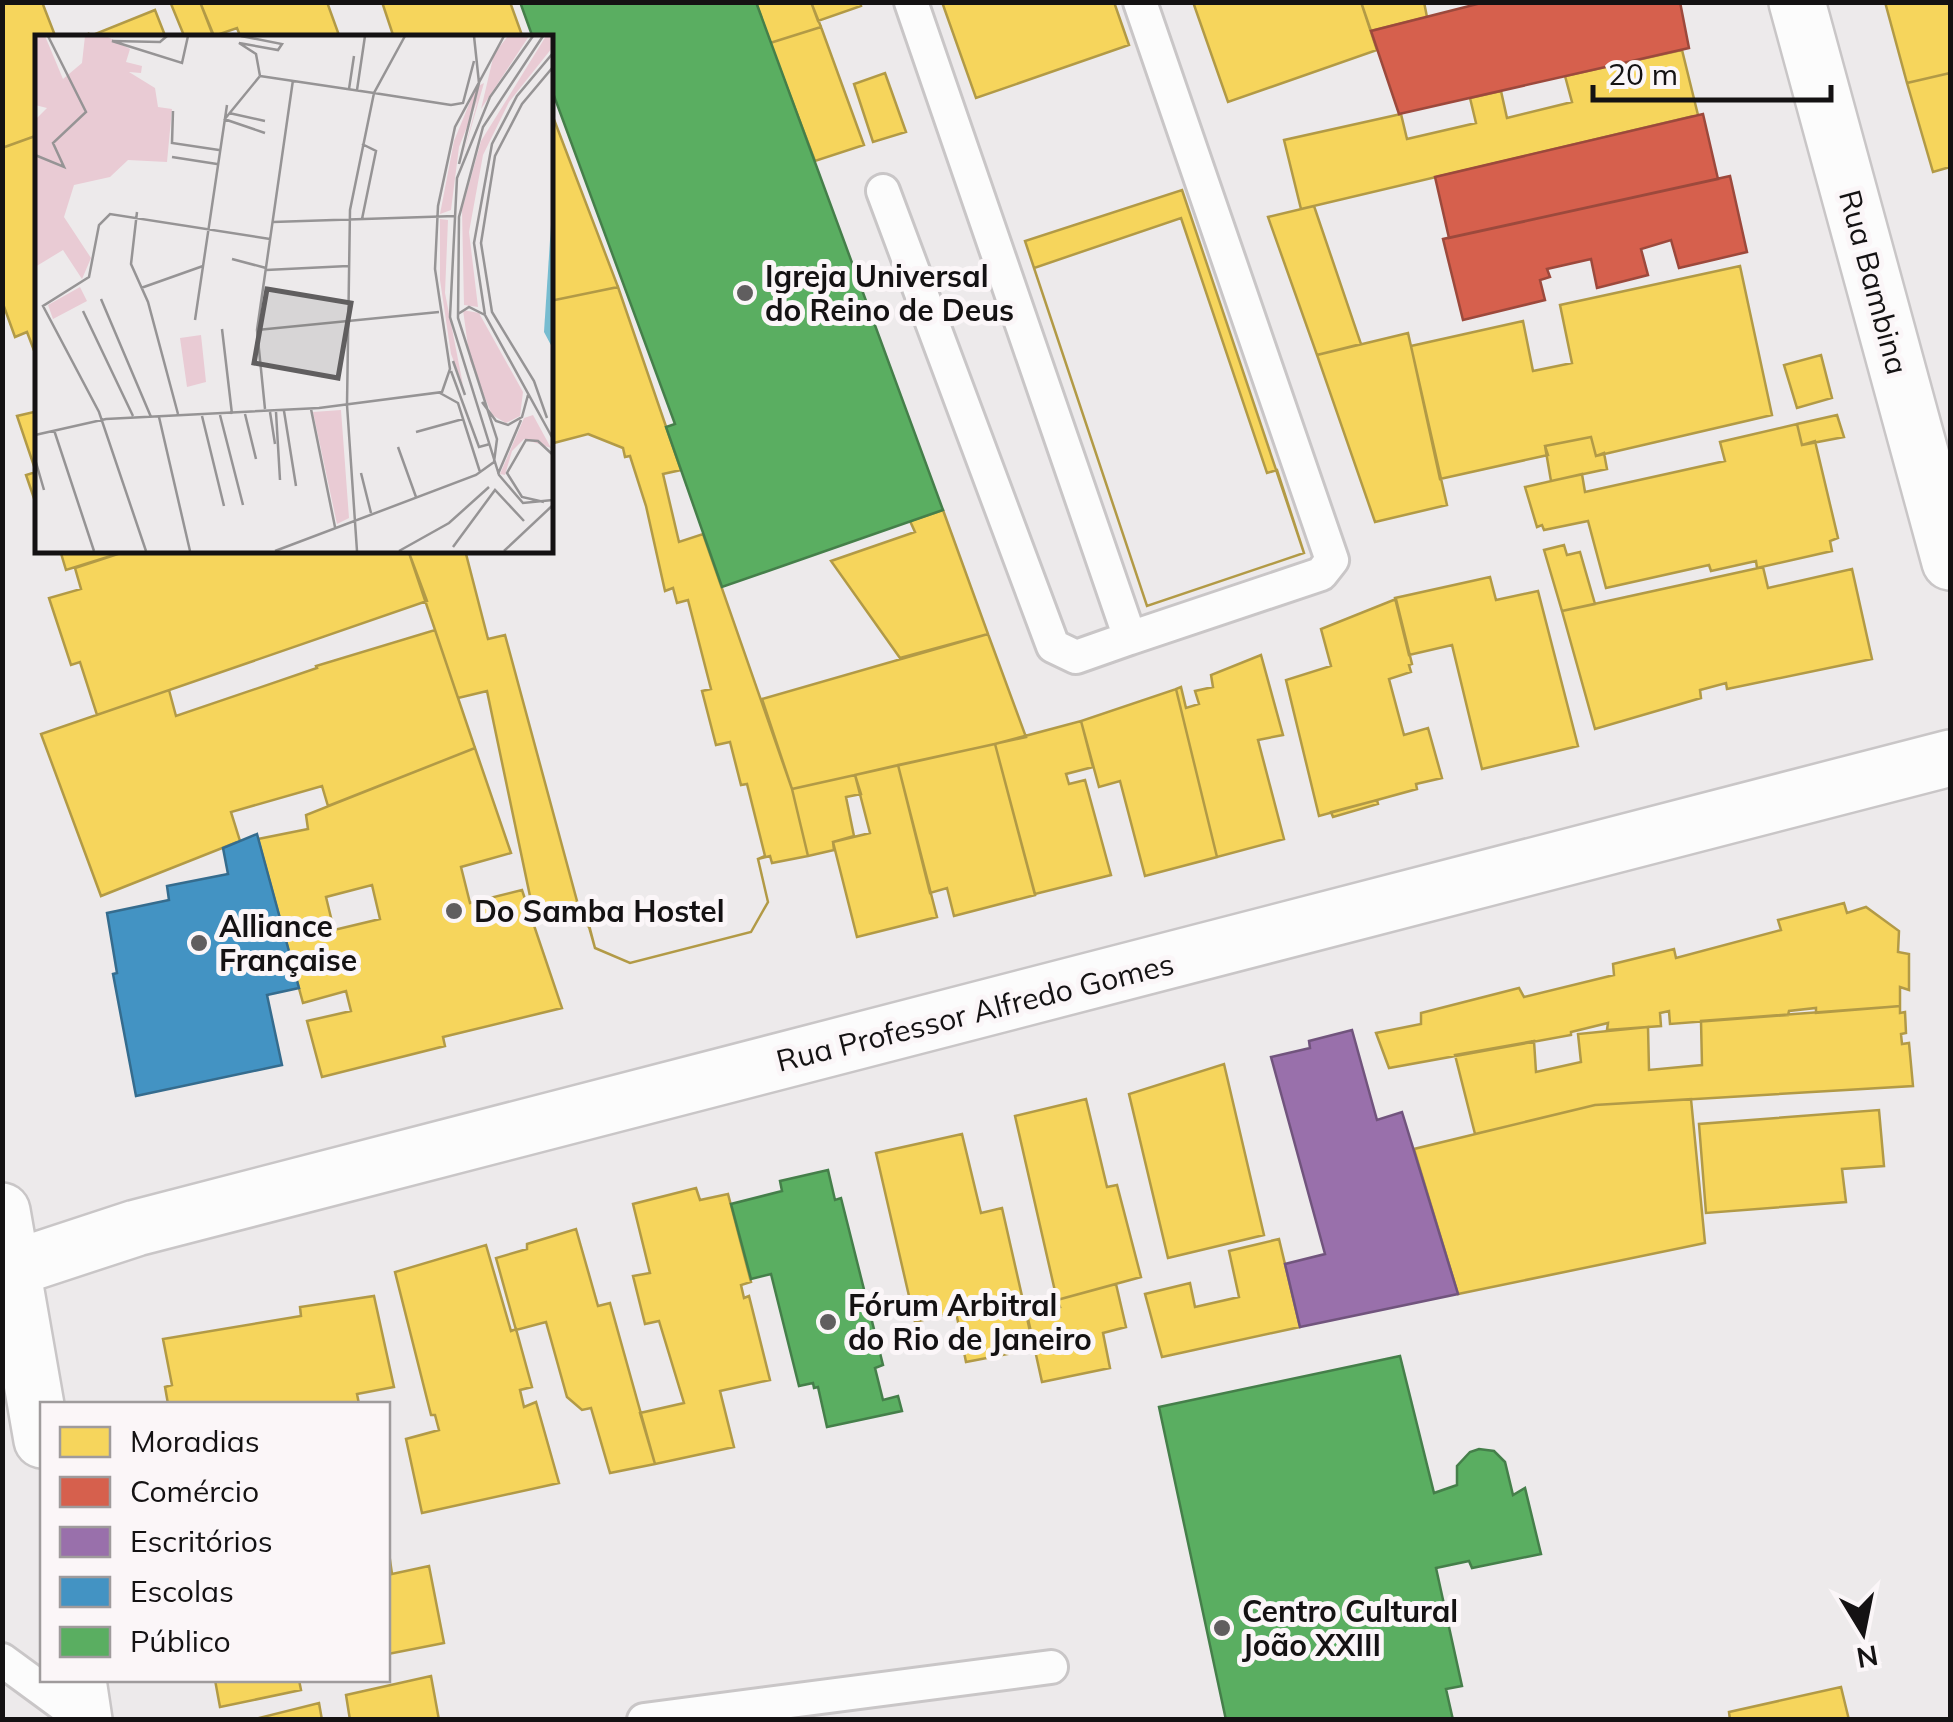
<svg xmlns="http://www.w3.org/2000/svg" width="1953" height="1722" viewBox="0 0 1953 1722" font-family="Mulish,sans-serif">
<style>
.homes{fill:#f6d55c;stroke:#b29a46;stroke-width:2.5;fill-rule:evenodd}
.shops{fill:#d6604d;stroke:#9c493c;stroke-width:2.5}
.offices{fill:#9970ab;stroke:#71547d;stroke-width:2.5}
.schools{fill:#4393c3;stroke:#356c8e;stroke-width:2.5}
.public{fill:#5aae61;stroke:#457f4a;stroke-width:2.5}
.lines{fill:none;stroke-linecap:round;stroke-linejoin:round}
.lane-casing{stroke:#c9c6c7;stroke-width:38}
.street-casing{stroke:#c9c6c7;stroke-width:60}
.secondary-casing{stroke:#c9c6c7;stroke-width:60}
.lane{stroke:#fcfcfc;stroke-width:32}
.street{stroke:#fcfcfc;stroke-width:55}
.secondary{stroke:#fcfcfc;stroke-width:55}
.poi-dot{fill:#605e5f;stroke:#fbf6f8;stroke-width:4}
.labels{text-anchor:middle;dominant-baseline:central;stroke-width:10;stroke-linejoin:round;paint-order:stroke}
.poi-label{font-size:30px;font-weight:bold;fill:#141213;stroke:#fbf6f8;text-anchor:start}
.street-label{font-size:30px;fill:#141213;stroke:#fbf6f8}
.inset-road{fill:none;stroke:#969495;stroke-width:2.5}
.view{fill:#605e5f;fill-opacity:0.15;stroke:#605e5f;stroke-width:5}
.inset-edge{fill:none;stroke:#141213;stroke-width:5}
</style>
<rect width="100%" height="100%" fill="#edeaeb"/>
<!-- homes -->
<path class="homes" d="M2,2H42L56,38H38V135L2,148Z
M200,2H327L340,38H241L237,28L214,36Z
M200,2L214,38H185L171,4Z
M382,2H510L523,38H394Z
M756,2H811L821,27L770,43Z
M811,2H860L861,6L818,21Z
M942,2H1114L1129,45L976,98Z
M1193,2H1361L1377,50L1228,102Z
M1361,2H1424L1427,17L1371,31Z
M1885,2H1950V73L1907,83Z
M155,10L166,38H80L88,34V37Z
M821,27L864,145L815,161L770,43Z
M1682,50L1698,115L1301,209L1284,140L1401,114L1407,139L1476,123L1470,98L1501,91L1507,118L1572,102L1565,76Z
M885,73L906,132L873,142L854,84Z
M1950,73V167L1933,172L1907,83Z
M550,109L618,287L550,301Z
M38,135V361L27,332L15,337L2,301V148Z
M1182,190L1304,553L1147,606L1025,241Z
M1314,206L1361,344L1317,355L1268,217Z
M1181,218L1267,473L1277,470L1304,553L1147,606L1034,268Z
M1740,266L1772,415L1596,456L1591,437L1545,446L1548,455L1440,479L1411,346L1523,321L1533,371L1572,363L1560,305Z
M618,287L681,470L663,474L679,542L703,534L792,789L808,856L772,863L770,856L758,859L768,902L751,932L630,963L595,948L589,927L571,912L535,920L487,691L458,698L408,550H550V301Z
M1408,333L1447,505L1375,522L1317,355Z
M1821,355L1832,398L1797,408L1784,365Z
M38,411V510L26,475L36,472L17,416Z
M1837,415L1844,437L1802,445L1797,424Z
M1797,424L1802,445L1815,441L1838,538L1830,541L1832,551L1757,568L1756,561L1711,571L1709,565L1606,588L1588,521L1544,530L1542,525L1537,527L1525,487L1582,474L1585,492L1725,461L1720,442Z
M588,434L623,448L625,457L630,456L646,506L665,591L673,588L677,603L688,600L711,689L702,691L716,745L730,742L741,785L747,784L765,856L758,859L768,902L751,932L630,963L595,948L585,910L580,912L505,635L488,639L465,550H550V444Z
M1591,437L1596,456L1604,453L1607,469L1551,481L1545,446Z
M943,510L988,634L900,658L831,561L915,532L910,521Z
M1564,545L1567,555L1580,552L1595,604L1562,611L1544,550Z
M60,550H130L66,570Z
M130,550H408L427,601L97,715L80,662L71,665L49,598L81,589L75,568Z
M1763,567L1768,588L1852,569L1872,659L1727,689L1726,683L1700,690L1701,698L1595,729L1562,611Z
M1490,577L1496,600L1538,591L1578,746L1482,769L1452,645L1409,655L1395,598Z
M1396,599L1412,664L1409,665L1411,672L1389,679L1404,735L1428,728L1442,778L1416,784L1417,789L1319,816L1286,680L1331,666L1321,629Z
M435,630L475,748L328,806L322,786L231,812L240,841L101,896L41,734L169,690L176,716L317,668L316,666Z
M988,634L1026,737L792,789L762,699Z
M1261,655L1283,735L1258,740L1284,839L1217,857L1176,689L1181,687L1186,708L1199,704L1195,691L1213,687L1211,675Z
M1176,689L1217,857L1145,876L1120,781L1099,787L1081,721Z
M1081,721L1093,767L1066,774L1069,784L1085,780L1111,875L1035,894L995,744Z
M995,744L1035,895L954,916L947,888L930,893L898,765Z
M475,748L511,853L461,867L470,903L522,890L562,1008L443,1037L445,1046L322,1077L307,1021L351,1011L346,991L303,1003L258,839L308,829L306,815ZM372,885L380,919L334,930L326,897Z
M898,765L937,917L857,937L833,842L870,833L855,775Z
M855,775L861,794L846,797L854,836L833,842L834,850L808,856L792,789Z
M1377,800L1378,804L1333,817L1331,812Z
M1844,903L1847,913L1866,907L1899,931L1898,952L1909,954V990L1900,987V1006L1816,1013V1008L1789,1011L1788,1015L1670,1024L1669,1011L1660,1013L1661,1026L1607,1030L1608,1023L1571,1032V1035L1389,1068L1376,1033L1421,1024V1013L1519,988L1524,997L1614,975L1613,964L1674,949L1676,958L1781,930L1778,920Z
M1900,1006V1013L1905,1012L1906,1033L1901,1034L1902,1044L1909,1043L1913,1086L1595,1105L1475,1134L1455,1055L1534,1041L1536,1072L1581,1062L1578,1034L1648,1027L1649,1070L1702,1065L1701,1021Z
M1224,1064L1264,1235L1168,1258L1129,1094Z
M1086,1099L1107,1187L1117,1185L1141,1277L1057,1300L1015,1116Z
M1691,1099L1705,1243L1458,1294L1414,1149L1595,1105Z
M1879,1110L1884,1166L1842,1169L1846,1202L1706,1213L1699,1124Z
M962,1134L981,1213L1002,1208L1034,1349L966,1362L956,1312L915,1322L876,1153Z
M696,1188L700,1200L728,1194L751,1282L741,1285L744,1298L749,1296L770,1380L720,1391L734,1447L655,1464L640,1413L684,1403L659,1321L645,1324L633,1276L650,1273L633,1204Z
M576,1229L598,1306L610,1303L655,1464L610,1473L591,1408L582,1410L567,1397L546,1322L516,1330L496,1258L527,1249V1244Z
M1279,1239L1300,1327L1162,1357L1145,1294L1190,1283L1195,1307L1239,1297L1229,1251Z
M486,1245L511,1331L516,1329L532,1387L520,1390L524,1407L536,1402L559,1483L422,1513L406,1439L439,1430L435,1415H431L395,1272Z
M1116,1284L1126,1327L1103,1333L1110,1368L1042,1382L1027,1314L1060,1307L1057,1300Z
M374,1296L394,1387L357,1394L359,1404H168L165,1387L172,1385L163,1339L301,1316L300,1307Z
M388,1546L392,1574L429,1566L444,1643L388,1654Z
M431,1676L439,1720H350L346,1695Z
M215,1680H299L301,1690L220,1707Z
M1841,1687L1849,1720H1730L1729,1712Z
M319,1703L322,1720H251Z"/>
<!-- shops -->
<path class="shops" d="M1485,2H1680L1689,48L1399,114L1371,31Z
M1703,114L1718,179L1449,238L1435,177Z
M1730,176L1747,252L1679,268L1671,240L1641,249L1648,275L1597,288L1591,259L1547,269L1550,277L1540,280L1545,300L1463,320L1443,239Z"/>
<!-- offices -->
<path class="offices" d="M1352,1030L1377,1120L1402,1112L1458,1294L1300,1327L1285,1264L1325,1254L1271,1057L1310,1048L1309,1041Z"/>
<!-- schools -->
<path class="schools" d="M257,834L299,988L267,995L282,1065L136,1096L113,974L117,973L107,913L169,900L167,886L228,874L223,848Z"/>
<!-- public -->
<path class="public" d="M520,2H756L943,510L722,587L666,427L675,424L550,85V38H533Z
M828,1170L835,1200L841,1198L883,1365L875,1368L883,1400L898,1396L902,1411L827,1427L818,1387L814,1388L813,1383L799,1386L771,1274L751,1279L731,1204L782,1191L780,1181Z
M1400,1356L1434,1493L1457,1485V1466L1470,1452L1479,1449L1494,1451L1505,1462L1513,1495L1525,1488L1541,1554L1472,1568L1469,1561L1436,1568L1462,1686L1446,1689L1453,1720H1226L1159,1407Z"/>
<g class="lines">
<!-- lane casing -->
<g class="lane-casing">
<path id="lane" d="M911,2L1130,638L1321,574L1332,560L1140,2
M883,191L1053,646L1076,657L1130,638
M2,1660L84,1720
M644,1720L1051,1667"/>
</g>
<!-- street casing -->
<g class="street-casing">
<path id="street" d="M1797,2L1950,562
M2,1272L136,1228L1950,758"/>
</g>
<!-- secondary casing -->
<g class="secondary-casing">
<path id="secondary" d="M2,1211L42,1440
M78,1680L84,1720"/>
</g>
<!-- lane -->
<use href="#lane" class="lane"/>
<!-- street -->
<use href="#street" class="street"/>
<!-- secondary -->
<use href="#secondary" class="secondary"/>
</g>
<!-- markers -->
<g class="poi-dot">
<circle cx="745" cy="293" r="10"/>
<circle cx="454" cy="911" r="10"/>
<circle cx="199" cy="943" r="10"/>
<circle cx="828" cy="1322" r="10"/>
<circle cx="1222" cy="1628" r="10"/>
</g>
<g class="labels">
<!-- poi labels -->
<g class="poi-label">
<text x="765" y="276">Igreja Universal<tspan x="765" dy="34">do Reino de Deus</tspan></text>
<text x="474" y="911">Do Samba Hostel</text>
<text x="219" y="926">Alliance<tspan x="219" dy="34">Française</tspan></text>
<text x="848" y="1305">Fórum Arbitral<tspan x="848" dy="34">do Rio de Janeiro</tspan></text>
<text x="1242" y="1611">Centro Cultural<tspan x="1242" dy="34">João XXIII</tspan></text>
</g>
<!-- street labels -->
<g class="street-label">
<text transform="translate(1874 282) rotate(75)">Rua Bambina</text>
<text transform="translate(975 1012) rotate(-14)">Rua Professor Alfredo Gomes</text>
</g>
</g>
<!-- overview -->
<g transform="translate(35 35)">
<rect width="518" height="518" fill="#edeaeb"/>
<path d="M10,1L28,44L47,28L50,1H71L95,14L91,27L107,31L106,38L94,37L120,53L123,72L137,74L132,127L93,125L75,142L39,150L29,182L56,223L47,244L28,215L0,232V85L12,73L0,70V2ZM473,1H494L446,74L459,19ZM511,1H517V13L474,67L448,120L434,197L443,272L429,270L427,175L446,106ZM449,48L427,124L443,64L424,112L416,175L405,179L419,106L441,52ZM405,184L413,185L410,258L428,350L416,319L405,245ZM45,252L52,266L18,284L13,270ZM428,275L444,278L488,357L485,381L471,388L457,380L435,326ZM166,300L171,347L152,352L145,303ZM306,375L314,483L302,489L278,377ZM498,380L516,413L489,404L477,416L470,440L465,439L489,383Z" fill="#e9cbd4"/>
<path d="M517,175V312L509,297Z" fill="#77bcd0"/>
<path class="inset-road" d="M132,1L125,7L77,6L147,28L153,1M206,1L247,9L243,15L204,8L221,19L225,41M498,1L455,62L422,143L415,282L464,440L488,468L518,465M518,18L482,61L457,109L439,208L450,280L518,404M225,41L339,58M314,54L319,21M322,55L330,1M339,58L416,70M416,70L428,68L439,26M138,76L137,108L184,115M194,78L230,86M189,84L230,98M189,85L225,41M0,120L29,132L18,108L51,77L13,1M137,122L182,129M424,129L444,48L439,1M102,177L96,229L113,267L143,379M327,184L341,116L327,109M238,187L420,181M197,224L231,233M231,235L313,231M106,253L168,231M66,264L116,382M48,276L98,381M423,279L434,272L450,280M160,285L192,70M187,294L197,379M222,295L404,277M418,326L430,360M416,336L444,412L455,409M405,358L423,368L445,437M447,367L461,386L473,390L487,382L493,360M312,370L322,516M312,370L315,175L339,58L370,1M230,374L222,295L258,45M276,374L300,492M249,376L261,451M235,377L240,409M241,377L245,445M210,379L221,424M185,380L208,470M167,381L189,471M124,382L155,516M512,383L499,346L457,277L446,208L460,121L487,69L518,32M19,395L59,516M381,397L428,384M0,400L71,384L284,373L407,357L415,334L400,234L403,171L420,92L469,1M363,412L381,462M0,424L9,455M326,438L336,478M463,439L486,385M509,467L487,462L472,438L491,405L503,406L518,420M418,512L460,455L489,486M111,516L64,377L8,271L54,242L64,190L75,179L235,204M240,516L441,440L459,427L462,404L423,283L424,182L448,92L508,1M364,516L414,488L454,452M469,516L518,470"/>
<path class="view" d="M232,254L316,268L303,343L219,328Z"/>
<rect width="518" height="518" class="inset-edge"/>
</g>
<!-- border -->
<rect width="1953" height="1722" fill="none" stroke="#141213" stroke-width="10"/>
<!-- legend -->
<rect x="40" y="1402" width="350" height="280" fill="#fbf6f8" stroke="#9f9b9c" stroke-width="2.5"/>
<rect x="60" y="1427" width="50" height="30" fill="#f6d55c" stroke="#9f9b9c" stroke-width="2.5"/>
<text x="130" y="1452" font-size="30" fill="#141213">Moradias</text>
<rect x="60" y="1477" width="50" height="30" fill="#d6604d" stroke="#9f9b9c" stroke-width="2.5"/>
<text x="130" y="1502" font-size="30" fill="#141213">Comércio</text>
<rect x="60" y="1527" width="50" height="30" fill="#9970ab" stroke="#9f9b9c" stroke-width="2.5"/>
<text x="130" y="1552" font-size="30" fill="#141213">Escritórios</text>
<rect x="60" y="1577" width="50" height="30" fill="#4393c3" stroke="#9f9b9c" stroke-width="2.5"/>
<text x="130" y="1602" font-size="30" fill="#141213">Escolas</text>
<rect x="60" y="1627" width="50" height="30" fill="#5aae61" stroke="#9f9b9c" stroke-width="2.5"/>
<text x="130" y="1652" font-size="30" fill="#141213">Público</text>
<!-- north arrow -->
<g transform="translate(1863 1632) rotate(170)" stroke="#fbf6f8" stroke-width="8" paint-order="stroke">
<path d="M0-8L18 38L0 25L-18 38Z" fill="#141213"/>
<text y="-15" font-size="28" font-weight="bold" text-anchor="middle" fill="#141213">N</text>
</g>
<!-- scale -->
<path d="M1593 85v15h238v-15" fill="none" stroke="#141213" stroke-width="5"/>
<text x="1608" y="85" font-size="30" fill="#141213" stroke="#fbf6f8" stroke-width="8" paint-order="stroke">20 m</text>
</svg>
